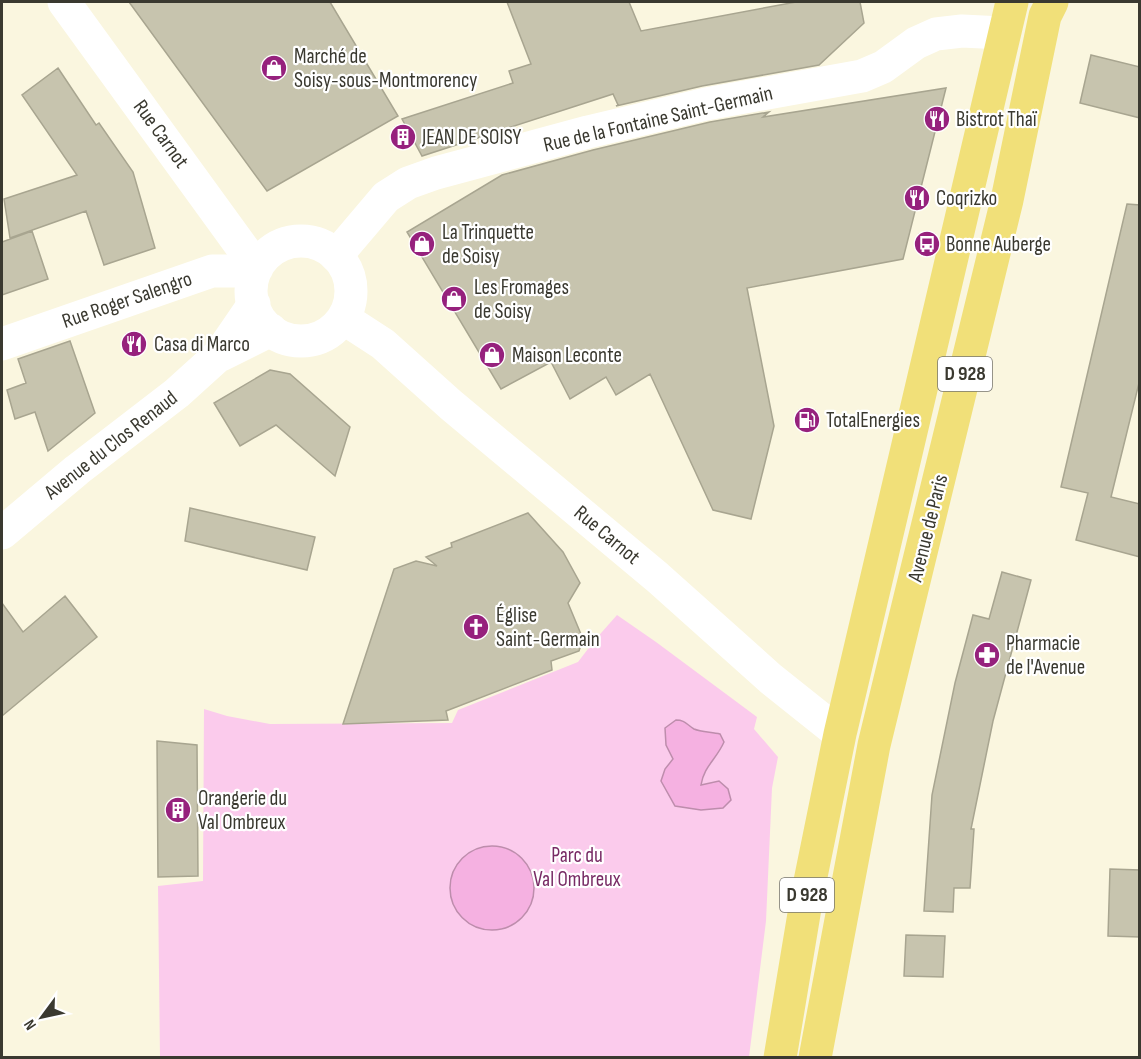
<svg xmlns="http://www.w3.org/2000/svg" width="1141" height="1059" viewBox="0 0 1141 1059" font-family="'Sofia Sans Condensed',sans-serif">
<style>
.green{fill:#fbcbec}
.water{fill:#f5b1e1;stroke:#bd8dac;stroke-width:1.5}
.building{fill:#c7c4ae;stroke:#a8a590;stroke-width:1.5}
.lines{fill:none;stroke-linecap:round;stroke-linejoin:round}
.minor{stroke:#fff;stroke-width:33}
.tertiary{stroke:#fff;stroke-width:33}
.primary{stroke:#f1e079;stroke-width:33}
.labels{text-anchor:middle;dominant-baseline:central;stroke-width:4.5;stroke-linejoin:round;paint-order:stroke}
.shield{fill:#fff;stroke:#75746e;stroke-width:1.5}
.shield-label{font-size:20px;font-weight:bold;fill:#3a3930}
.poi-label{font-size:21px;fill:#3a3930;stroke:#fff;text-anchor:start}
.street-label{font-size:21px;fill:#3a3930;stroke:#fff}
.park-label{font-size:21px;fill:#782b65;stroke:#fff}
</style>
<rect width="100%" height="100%" fill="#faf6df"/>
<!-- green -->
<path class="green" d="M617,615L656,642L757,717L754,729L778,757L772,788L766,921L749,1057H160L158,886L203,881L204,709L227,716L270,724L452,723L458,710L578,662L594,641Z"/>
<!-- water -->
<path class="water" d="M676,720C685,720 686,724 694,729C701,732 712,732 720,734L724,742C716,760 704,766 701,785L719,781L728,789L731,800L723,808L701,810L675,806L661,781L665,769L673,759L666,745L665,728Z
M450 888a42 42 0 1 1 84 0a42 42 0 1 1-84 0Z"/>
<!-- building -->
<path class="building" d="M129,2H330L398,116L267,191Z
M507,2H629L641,31L796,2H860L864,23L819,65L702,86L616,106L618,105L613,94L422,156L402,119L513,83L509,71L531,64Z
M1091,55L1140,67V118L1080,103Z
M58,68L96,125L99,123L133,172L155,248L104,265L86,211L10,238L4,199L77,175L22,95Z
M946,88L903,259L747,288L774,426L751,519L713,510L650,374L616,395L606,377L570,399L551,362L501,389L407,232L502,175L593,150L710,122L769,112L763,117Z
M1127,204L1140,205V379L1111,497L1140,504V557L1076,540L1088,493L1061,487Z
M32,231L48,279L2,295V242Z
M70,341L95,413L48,451L35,412L15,419L7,390L26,383L18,359Z
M270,370L290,374L350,427L335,476L276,425L240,446L214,403Z
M190,508L315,537L307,570L185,541Z
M528,513L563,552L580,583L568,603L583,639L579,651L551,661L552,670L446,711L448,720L343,724L394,569L416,561L437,566L426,557L452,547L451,543Z
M1002,572L1031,580L993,721L971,829H974L970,888H954L953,912L924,911L932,795L955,683L973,615L989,619Z
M65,596L97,637L2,716V603L23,632Z
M157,741L197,745L198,876L158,877Z
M1110,869L1140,870V937L1108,936Z
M906,935L945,936L943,977L904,976Z"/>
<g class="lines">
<!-- minor -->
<path class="minor" d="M336,256L386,197L408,183L436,173L588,132L706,104L862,76L883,67L916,43L936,34L962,31L1003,33
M2,344L212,271H255
M221,355L271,330
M2,533L77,470L177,393L219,355L254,304"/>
<!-- tertiary -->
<path class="tertiary" d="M64,2L257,268
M251 291a50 50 0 1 1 100 0a50 50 0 1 1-100 0Z
M343,318L383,344L451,405L657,577L771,679L840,734"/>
<!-- primary -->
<path class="primary" d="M780,1058L807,896L840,734L1012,2
M815,1058L874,745L1007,200L1045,16L1052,2"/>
</g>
<!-- icons -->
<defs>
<g id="shop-disc" transform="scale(1.35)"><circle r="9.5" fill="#96217d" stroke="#fff"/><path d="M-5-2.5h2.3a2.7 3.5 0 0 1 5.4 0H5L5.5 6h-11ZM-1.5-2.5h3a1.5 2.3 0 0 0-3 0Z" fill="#fff"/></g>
<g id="restaurant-disc" transform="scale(1.35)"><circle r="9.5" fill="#96217d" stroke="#fff"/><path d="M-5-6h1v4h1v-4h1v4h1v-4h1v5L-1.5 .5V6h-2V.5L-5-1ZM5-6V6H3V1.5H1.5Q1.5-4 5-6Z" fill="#fff"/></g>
<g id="building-disc" transform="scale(1.35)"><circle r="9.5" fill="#96217d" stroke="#fff"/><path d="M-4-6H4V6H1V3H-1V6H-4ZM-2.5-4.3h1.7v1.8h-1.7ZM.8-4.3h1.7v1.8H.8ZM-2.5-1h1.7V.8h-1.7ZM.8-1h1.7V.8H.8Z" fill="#fff"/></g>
<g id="bus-disc" transform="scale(1.35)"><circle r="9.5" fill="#96217d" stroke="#fff"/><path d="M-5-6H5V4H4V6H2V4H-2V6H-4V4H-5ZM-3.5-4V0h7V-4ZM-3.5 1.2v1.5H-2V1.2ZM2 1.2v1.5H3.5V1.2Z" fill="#fff"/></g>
<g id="fuel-disc" transform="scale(1.35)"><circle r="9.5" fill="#96217d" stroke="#fff"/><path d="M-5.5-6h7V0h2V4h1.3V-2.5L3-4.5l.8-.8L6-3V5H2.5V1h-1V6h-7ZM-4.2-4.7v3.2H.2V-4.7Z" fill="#fff"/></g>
<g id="church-disc" transform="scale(1.35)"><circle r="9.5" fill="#96217d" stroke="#fff"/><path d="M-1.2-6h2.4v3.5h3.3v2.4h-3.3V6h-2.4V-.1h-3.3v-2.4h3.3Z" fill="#fff"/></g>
<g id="pharmacy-disc" transform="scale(1.35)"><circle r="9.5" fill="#96217d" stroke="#fff"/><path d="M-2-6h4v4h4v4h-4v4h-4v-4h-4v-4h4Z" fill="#fff"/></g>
</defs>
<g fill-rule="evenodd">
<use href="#shop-disc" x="274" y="68"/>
<use href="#restaurant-disc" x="937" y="119"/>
<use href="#building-disc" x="403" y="137"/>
<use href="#restaurant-disc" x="917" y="198"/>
<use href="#shop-disc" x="422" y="244"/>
<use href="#bus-disc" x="927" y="244"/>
<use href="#shop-disc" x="454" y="299"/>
<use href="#restaurant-disc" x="134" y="344"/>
<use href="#shop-disc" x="492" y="355"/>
<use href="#fuel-disc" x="807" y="420"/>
<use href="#church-disc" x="476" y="627"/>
<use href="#pharmacy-disc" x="987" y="655"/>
<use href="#building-disc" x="178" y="810"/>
</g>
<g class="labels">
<!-- shield labels -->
<g class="shield">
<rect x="938" y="357" width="54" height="34" rx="4.5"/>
<rect x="780" y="878" width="54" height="34" rx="4.5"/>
</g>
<g class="shield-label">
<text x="965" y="374">D 928</text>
<text x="807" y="895">D 928</text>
</g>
<!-- poi labels -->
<g class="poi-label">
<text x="294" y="56">Marché de<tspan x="294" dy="24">Soisy-sous-Montmorency</tspan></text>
<text x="956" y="119">Bistrot Thaï</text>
<text x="422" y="137">JEAN DE SOISY</text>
<text x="936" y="198">Coqrizko</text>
<text x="442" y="232">La Trinquette<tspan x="442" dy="24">de Soisy</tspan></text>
<text x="946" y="244">Bonne Auberge</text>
<text x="474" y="287">Les Fromages<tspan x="474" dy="24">de Soisy</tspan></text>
<text x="154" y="344">Casa di Marco</text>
<text x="512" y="355">Maison Leconte</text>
<text x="826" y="420">TotalEnergies</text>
<text x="496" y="615">Église<tspan x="496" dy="24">Saint-Germain</tspan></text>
<text x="1006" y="643">Pharmacie<tspan x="1006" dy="24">de l'Avenue</tspan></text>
<text x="198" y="798">Orangerie du<tspan x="198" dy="24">Val Ombreux</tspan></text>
</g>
<!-- street labels -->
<g class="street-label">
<text transform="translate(658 119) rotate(-13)">Rue de la Fontaine Saint-Germain</text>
<text transform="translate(161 134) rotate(54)">Rue Carnot</text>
<text transform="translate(127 300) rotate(-19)">Rue Roger Salengro</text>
<text transform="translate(111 445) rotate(-38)">Avenue du Clos Renaud</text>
<text transform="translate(928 528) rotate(-76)">Avenue de Paris</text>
<text transform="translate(607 535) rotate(40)">Rue Carnot</text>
</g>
<!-- park labels -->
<g class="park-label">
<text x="577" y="855">Parc du<tspan x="577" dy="24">Val Ombreux</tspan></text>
</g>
</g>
<!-- border -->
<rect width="1141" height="1059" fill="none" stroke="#3a3930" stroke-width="6"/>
<!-- north arrow -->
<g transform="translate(42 1017) rotate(237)" stroke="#ffffff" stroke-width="4.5" paint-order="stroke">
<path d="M0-4.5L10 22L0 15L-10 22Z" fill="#3a3930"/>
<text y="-9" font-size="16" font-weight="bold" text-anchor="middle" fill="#3a3930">N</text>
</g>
</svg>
